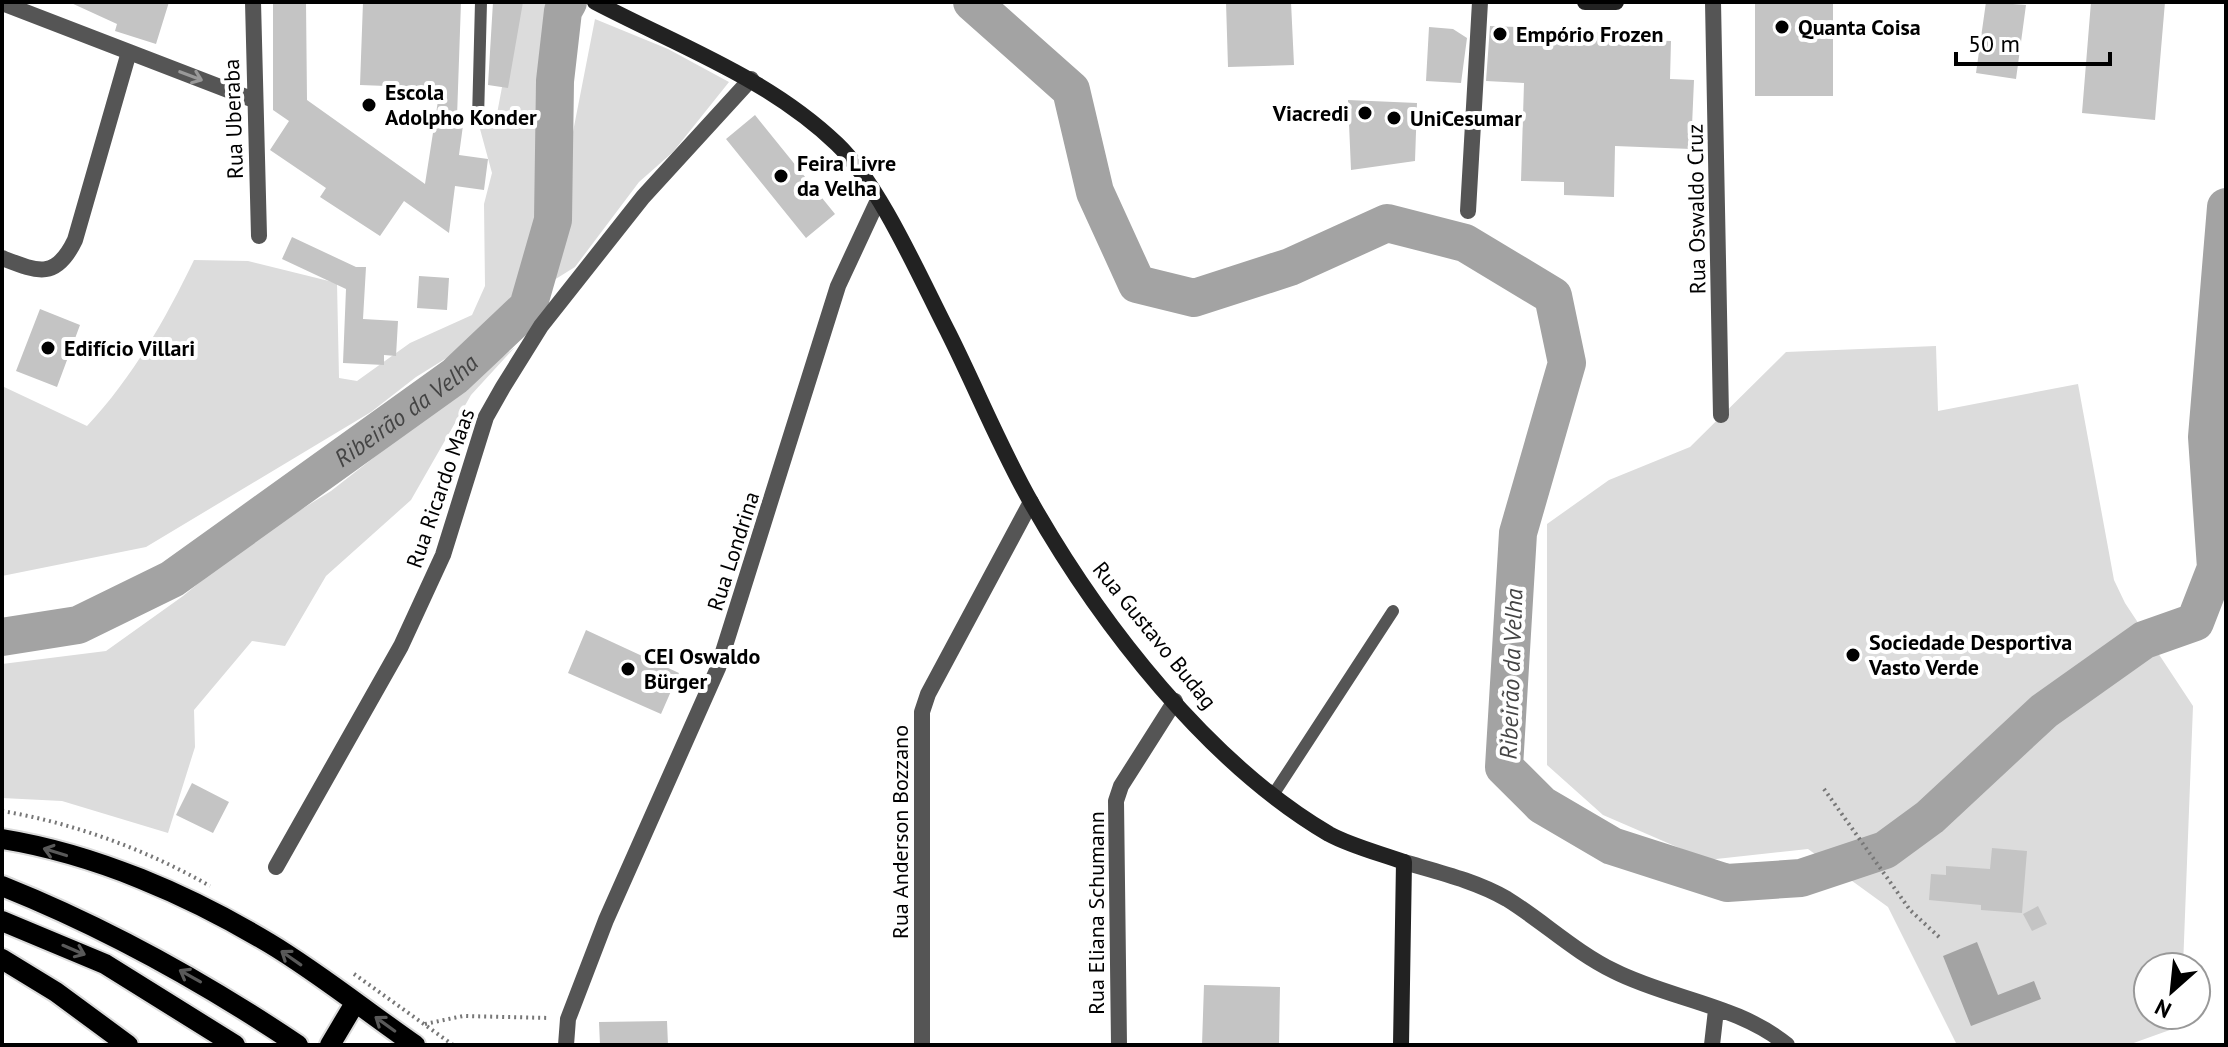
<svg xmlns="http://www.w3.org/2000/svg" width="2228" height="1047" viewBox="0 0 2228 1047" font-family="'PT Sans',sans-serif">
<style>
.green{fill:#dcdcdc}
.water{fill:#a3a3a3}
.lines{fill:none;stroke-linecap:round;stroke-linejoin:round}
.river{stroke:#a3a3a3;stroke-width:38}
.building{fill:#c4c4c4}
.primary-casing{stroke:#dbdbdb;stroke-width:24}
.path{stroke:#777;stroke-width:4;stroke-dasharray:2 4;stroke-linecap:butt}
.lane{stroke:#555;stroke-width:12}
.street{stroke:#555;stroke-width:16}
.secondary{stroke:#222;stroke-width:16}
.primary{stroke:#000;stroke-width:20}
.oneway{stroke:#999}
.oneway2{stroke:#595959}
.poi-dot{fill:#000;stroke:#fff;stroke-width:3}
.labels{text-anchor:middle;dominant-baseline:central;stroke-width:8;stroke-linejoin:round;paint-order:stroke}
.poi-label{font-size:22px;font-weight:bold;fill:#000;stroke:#fff;text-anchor:start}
.street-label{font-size:22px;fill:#000;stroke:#fff}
.water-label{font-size:24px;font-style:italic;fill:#444;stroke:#fff}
</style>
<rect width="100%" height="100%" fill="#fff"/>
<!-- green -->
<path class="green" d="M518,2H556L544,110L541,199L524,298L482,336L416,377L371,412L146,547L2,576V386L87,426C133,377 165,320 194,260L248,261L337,283L339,378L357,381L410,343L472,315L485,286L484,204L492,173L480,129L496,119Z
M595,19L668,49L729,82L673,152L639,182L575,267L546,285L570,191L572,137Z
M1936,346L1938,411L2078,384L2114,580L2125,603L2193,706L2183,967H2148V1015H2182L2181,1026L2128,1045H1957L1888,907L1808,849L1707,860L1603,815L1547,765V524L1609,480L1690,447L1786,352Z
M515,347L471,395L411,500L326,576L285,646L252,641L194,710L195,747L168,833L62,801L2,798V664L106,651L183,596L250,541L331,491Z"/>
<!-- water -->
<path class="water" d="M1977,942L1998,995L2034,981L2041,999L1971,1026L1943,956Z"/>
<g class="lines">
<!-- river -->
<g class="river">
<path d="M972,2L1071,90L1095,192L1137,284L1194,298L1290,267L1387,223L1465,243L1553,296L1567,363L1518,533L1504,767L1542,805L1612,846L1727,883L1801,878L1885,850L1930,817L2044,711L2144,640L2195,622L2216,568L2207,437L2226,207"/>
<path id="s1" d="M2,637L78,625L172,579L455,376L528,307L553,220L555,81L563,11L568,2"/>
</g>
</g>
<!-- building -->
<path class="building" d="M69,2H169L156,44L115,31L117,24Z
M273,2H306L307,100L425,184L440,88L360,85L363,2H461L457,117L464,118L459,155L488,159L484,190L455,186L449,233L404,201L380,236L320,197L326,188L270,150L289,121L273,110Z
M493,2H523L508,88L488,85Z
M1226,2H1291L1294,65L1228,67Z
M1755,2H1833V96H1755Z
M1986,2L2026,5L2016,79L1976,73Z
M2091,2H2165L2155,120L2082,113Z
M1490,26L1516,27V34L1616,32V39L1671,41L1670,79L1694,80L1691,149L1615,146L1614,197L1564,195V182L1521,181L1524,83L1486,81Z
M1429,27L1453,29L1467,38L1461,83L1426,81Z
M1348,100L1417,103L1415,161L1351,170Z
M755,115L835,214L806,238L726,139Z
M292,237L356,267H366L363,319L398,321L396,356L384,355V365L343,363L346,289L282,259Z
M419,276L449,278L447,310L417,308Z
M40,309L80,325L57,387L16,371Z
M586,630L679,673L661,714L568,673Z
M192,783L229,802L213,833L176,815Z
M1992,848L2027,851L2022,913L1981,910V905L1929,900L1931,874L1946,875V866L1990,869Z
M2038,906L2047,924L2032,931L2023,914Z
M1204,985L1280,987L1279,1045H1202Z
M667,1021L668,1045H600L599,1022Z"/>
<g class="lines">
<!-- primary casing -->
<g class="primary-casing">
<path id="primary" d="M2,839C95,854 189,895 269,943C319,973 366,1011 415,1045
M2,886C107,928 204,982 298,1045
M2,921L105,964L235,1045
M2,959L56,992L128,1045
M330,1045L355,1003"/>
</g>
<!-- path -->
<path class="path" d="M1824,789L1910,910L1939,937
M2,811C74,823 147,850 210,886
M354,974L453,1045
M425,1024L463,1016L550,1018"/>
<!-- lane -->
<path class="lane" d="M478,119L481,2
M1273,795L1393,611"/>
<!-- street -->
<path class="street" d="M253,2L259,236
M1713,2L1721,415
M2,3L254,100
M1468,211L1480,2
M2,258C38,272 56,280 75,240L129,52
M1404,862C1438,872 1476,881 1507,899C1544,922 1575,952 1614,971C1669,999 1739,1005 1787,1045
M276,867L401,646L443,555L486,417L503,387L541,326L643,197L751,79
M566,1045L568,1019L606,920L718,668L838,286L878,200
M922,1045V712L928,694L1031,502
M1119,1045L1116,801L1121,786L1175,701
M1712,1045L1716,1010"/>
<!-- secondary -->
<path class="secondary" d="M595,2C679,46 768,78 837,144C880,185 921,280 949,334C977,390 1001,450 1032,504C1101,625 1208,763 1329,834C1351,846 1379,853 1404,862L1401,1045
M1585,2H1616"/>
<!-- primary -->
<use href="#primary" class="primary"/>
</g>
<!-- one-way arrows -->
<defs><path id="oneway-shaft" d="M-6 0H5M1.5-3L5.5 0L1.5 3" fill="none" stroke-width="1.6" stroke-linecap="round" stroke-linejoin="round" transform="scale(2)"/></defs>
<use class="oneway" href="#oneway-shaft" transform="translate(191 76) rotate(21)"/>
<g class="oneway2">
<use href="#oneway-shaft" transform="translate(55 852) rotate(-163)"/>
<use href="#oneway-shaft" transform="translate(74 950) rotate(23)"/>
<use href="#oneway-shaft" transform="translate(291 958) rotate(-145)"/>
<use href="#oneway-shaft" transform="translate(190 976) rotate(-151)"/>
<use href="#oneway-shaft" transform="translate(385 1024) rotate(-144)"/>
</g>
<!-- markers -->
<g class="poi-dot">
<circle cx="1782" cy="27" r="8"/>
<circle cx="1500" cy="34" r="8"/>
<circle cx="369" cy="105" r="8"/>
<circle cx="1365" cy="113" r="8"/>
<circle cx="1394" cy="118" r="8"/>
<circle cx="781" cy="176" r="8"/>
<circle cx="48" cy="348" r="8"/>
<circle cx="1853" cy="655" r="8"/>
<circle cx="628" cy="669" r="8"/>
</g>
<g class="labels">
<!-- poi labels -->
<g class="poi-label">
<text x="1798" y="27">Quanta Coisa</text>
<text x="1516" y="34">Empório Frozen</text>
<text x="385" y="92">Escola<tspan x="385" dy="25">Adolpho Konder</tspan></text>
<text x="1349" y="113" text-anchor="end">Viacredi</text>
<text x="1410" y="118">UniCesumar</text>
<text x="797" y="163">Feira Livre<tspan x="797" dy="25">da Velha</tspan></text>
<text x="64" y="348">Edifício Villari</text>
<text x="1869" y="642">Sociedade Desportiva<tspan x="1869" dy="25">Vasto Verde</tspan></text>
<text x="644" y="656">CEI Oswaldo<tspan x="644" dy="25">Bürger</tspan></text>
</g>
<!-- street labels -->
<g class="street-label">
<text transform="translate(233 119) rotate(-92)">Rua Uberaba</text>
<text transform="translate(1696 209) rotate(-91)">Rua Oswaldo Cruz</text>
<text transform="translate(440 488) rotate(-71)">Rua Ricardo Maas</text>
<text transform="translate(733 551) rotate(-72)">Rua Londrina</text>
<text transform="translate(1155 635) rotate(51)">Rua Gustavo Budag</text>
<text transform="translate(900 832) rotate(-90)">Rua Anderson Bozzano</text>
<text transform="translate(1096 913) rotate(-90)">Rua Eliana Schumann</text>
</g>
<!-- water labels -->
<g class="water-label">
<text stroke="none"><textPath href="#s1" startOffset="470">Ribeirão da Velha</textPath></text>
<text transform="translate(1511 674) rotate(-88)">Ribeirão da Velha</text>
</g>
</g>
<!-- border -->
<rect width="2228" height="1047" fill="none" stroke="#000000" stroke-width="8"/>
<!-- north arrow -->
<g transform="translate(2172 991) rotate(207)"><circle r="38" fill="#ffffff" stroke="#999999" stroke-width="2"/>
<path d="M0-6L14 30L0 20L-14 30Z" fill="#000000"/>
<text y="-12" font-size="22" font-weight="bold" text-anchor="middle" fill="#000000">N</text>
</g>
<!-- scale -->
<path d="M1956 52v12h154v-12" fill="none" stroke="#000000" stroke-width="4"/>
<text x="1968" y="52" font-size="24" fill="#000000" stroke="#ffffff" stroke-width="6" paint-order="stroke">50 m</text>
</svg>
